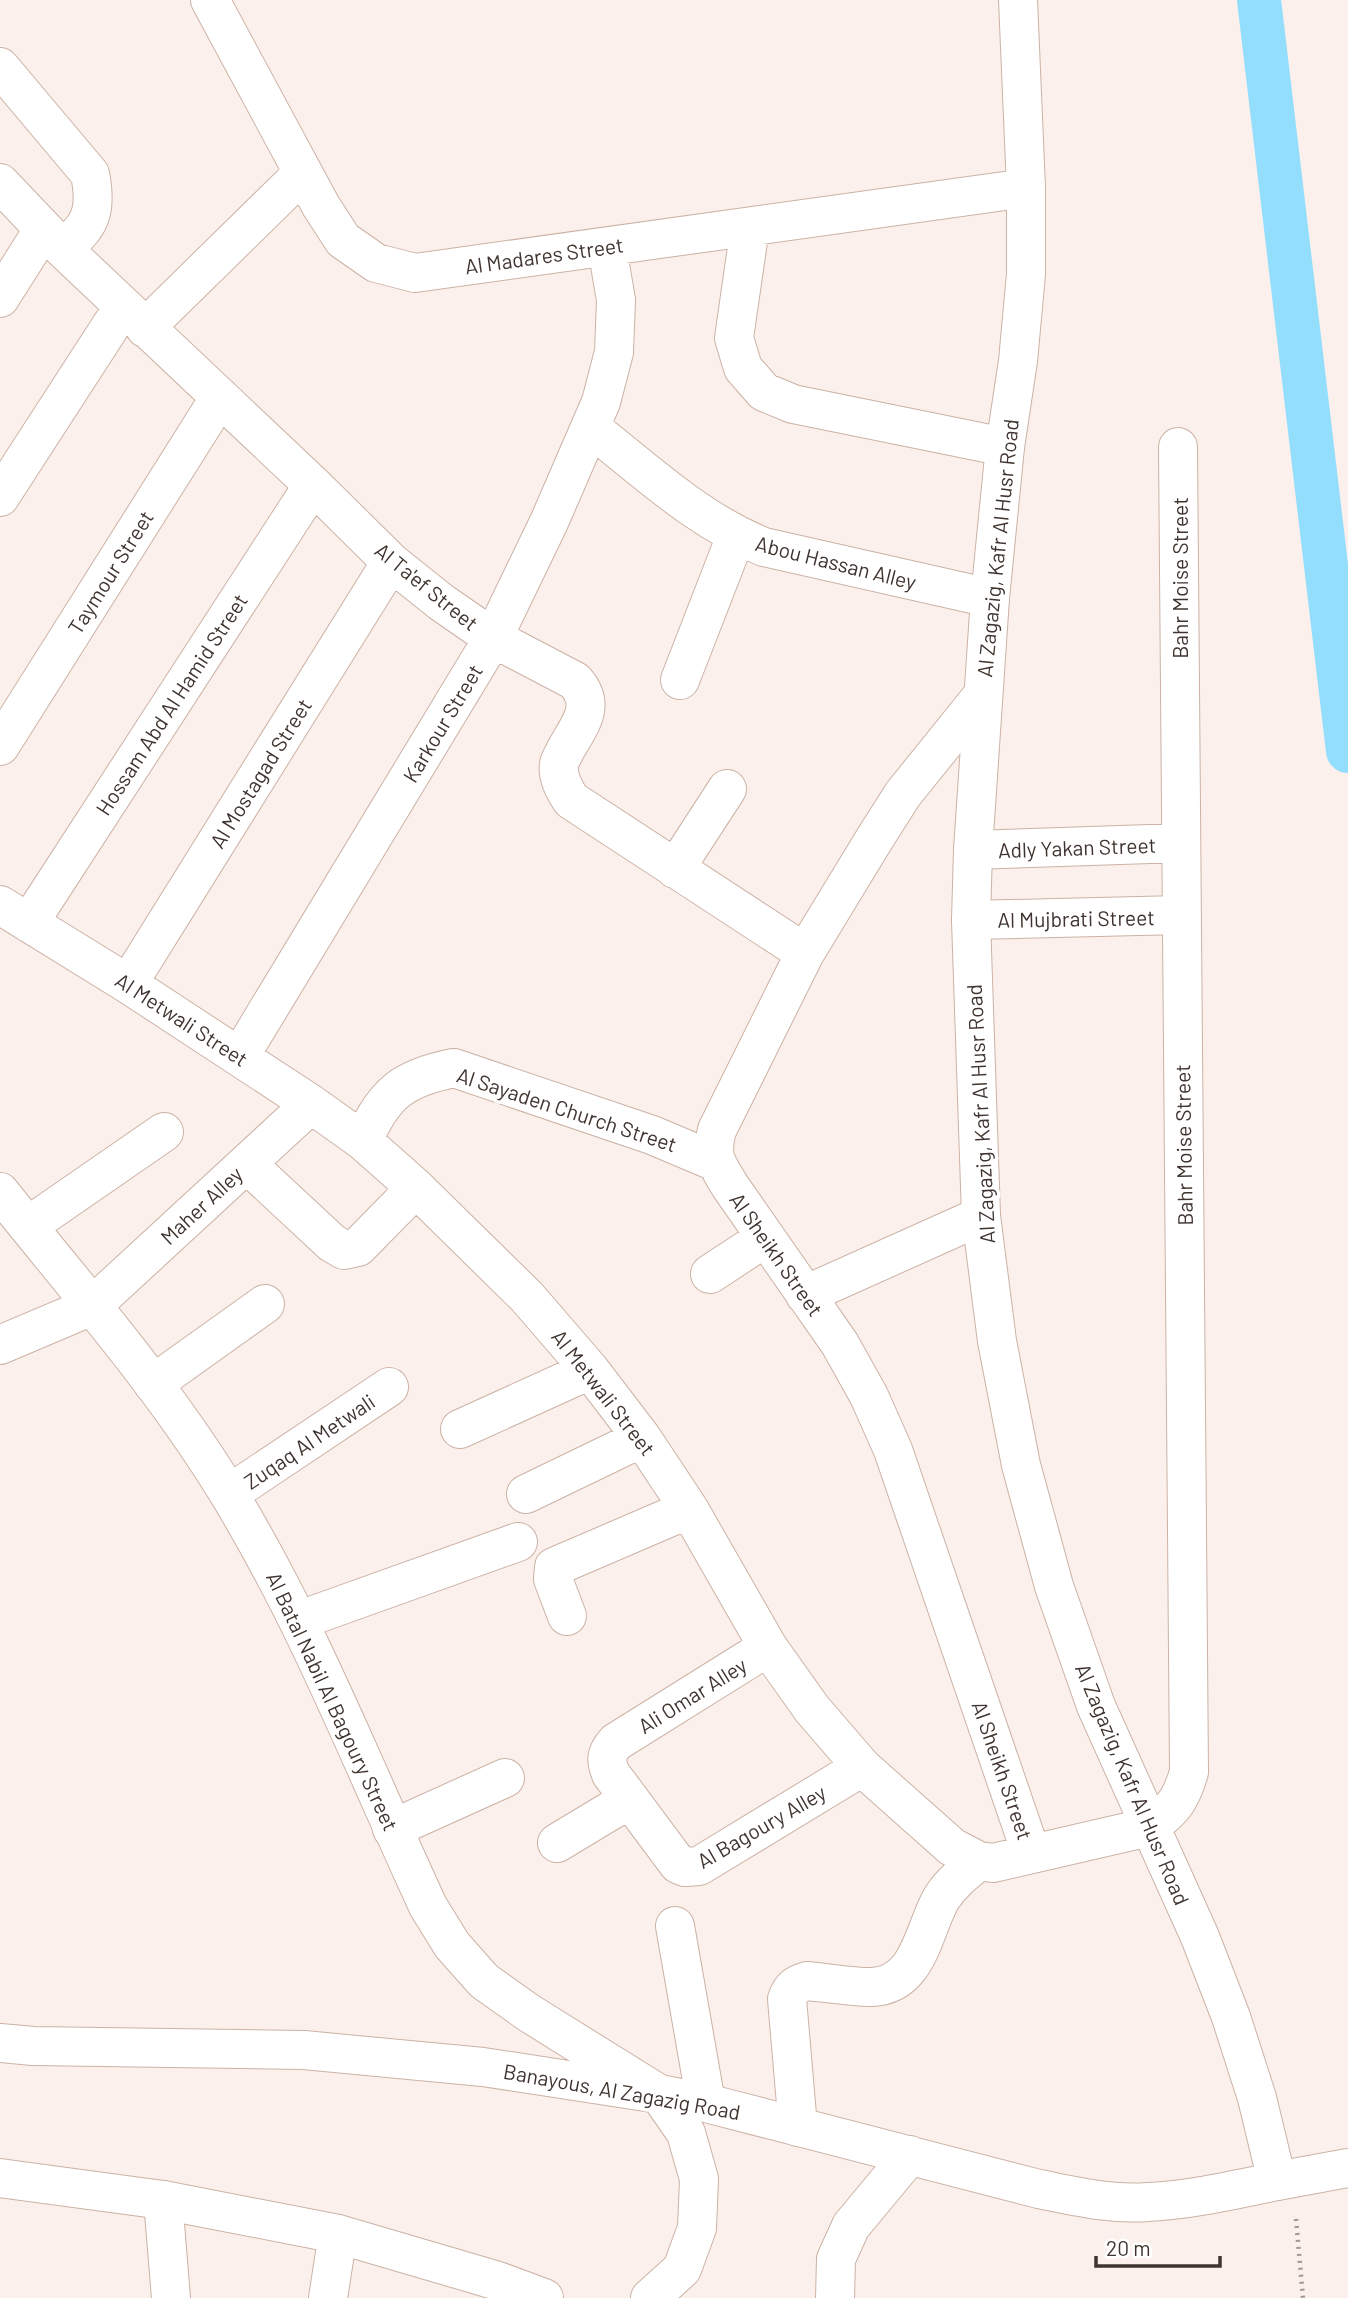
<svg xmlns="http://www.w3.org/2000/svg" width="1348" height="2298" viewBox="0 0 1348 2298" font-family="Barlow,sans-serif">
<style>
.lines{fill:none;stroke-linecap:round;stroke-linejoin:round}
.canal{stroke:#94defd;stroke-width:44}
.minor-casing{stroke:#ccb2a5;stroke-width:40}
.tertiary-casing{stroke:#ccb2a5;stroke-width:40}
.secondary-casing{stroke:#ccb2a5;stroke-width:40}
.path{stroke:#a39893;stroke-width:4.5;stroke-dasharray:2 5;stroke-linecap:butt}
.minor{stroke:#fff;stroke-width:38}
.tertiary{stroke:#fff;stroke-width:38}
.secondary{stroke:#fff;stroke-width:38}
.labels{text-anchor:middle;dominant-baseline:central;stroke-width:7;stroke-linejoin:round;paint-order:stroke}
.street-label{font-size:21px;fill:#3f342f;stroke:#fff}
</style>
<rect width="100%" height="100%" fill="#fbf0eb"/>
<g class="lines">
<!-- canal -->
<path class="canal" d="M1259,0L1348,751"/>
<!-- minor casing -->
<g class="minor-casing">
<path id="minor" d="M210,0L321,206L343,240L376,263L415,273L1026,188
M0,67L90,174C97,209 92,227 62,248
M0,183L62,248L313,485L391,562L441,602L493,638L575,681C597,706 580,724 566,749C564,754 560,759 559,764C557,777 564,789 571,800L805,953
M750,227L734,338L743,368L764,392L793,404L1005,447
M0,298L43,230
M145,328L303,173
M591,428C646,471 698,521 764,547L990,598
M0,497L123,307
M680,680L736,536
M982,696L903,794L875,838L805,953L717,1130C710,1158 716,1162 730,1186L840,1344L869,1396L893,1450L1031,1853
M0,746L220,397
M973,850L1180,843
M675,869L727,789
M0,905L128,984L311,1104L363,1141L416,1188L527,1297L590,1370L642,1438L689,1509L768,1647L812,1709L862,1767L952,1847L979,1861L993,1863L1149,1827C1173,1810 1181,1800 1189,1772L1178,447
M971,920L1180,915
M29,923L313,485
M128,984L391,562
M240,1056L493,638L549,522L601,402L614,352L616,300L607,247
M363,1141C384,1093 403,1078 454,1068L652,1135L716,1162
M247,1164L332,1243L344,1250L358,1247L416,1188
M28,1226L164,1132
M710,1274L765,1238
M805,1295L981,1216
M92,1306L311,1104
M153,1384L265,1304
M460,1429L590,1370
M229,1494L389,1387
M526,1494L642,1438
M567,1616L553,1579L554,1567L689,1509
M300,1620L518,1542
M768,1647L616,1742C606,1753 605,1760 611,1774L678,1864L685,1867L699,1866L862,1767
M392,1829L505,1778
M557,1843L630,1799
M675,1926L706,2103
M798,2127L787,1999C791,1988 796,1984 807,1981C829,1983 851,1987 872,1987C919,1985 923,1931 941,1899C951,1883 965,1872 979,1861
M163,2200L171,2298
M328,2298L338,2234"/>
</g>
<!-- tertiary casing -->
<g class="tertiary-casing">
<path id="tertiary" d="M1277,2181L1348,2168"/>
</g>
<!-- secondary casing -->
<g class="secondary-casing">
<path id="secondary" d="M0,1192C79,1291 164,1387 230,1496C309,1626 364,1768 428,1906L452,1945L484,1981L529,2013L659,2094L686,2133L699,2179L697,2228L682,2269L650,2298
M0,1345L92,1306
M0,2043L33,2046L304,2050L483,2067L659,2094L706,2103L1039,2189C1075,2196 1111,2205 1148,2202C1191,2200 1234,2190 1277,2181L1257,2098L1231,2017L1200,1937L1096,1706L1054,1586L1021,1465L997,1341L981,1216L971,920L973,850L990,598L1005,447L1018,361L1026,274V188L1018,0
M0,2178L163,2200L338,2234L498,2281L544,2298
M835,2298L836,2259L851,2226L910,2155"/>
</g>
<!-- path -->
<path class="path" d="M1296,2219L1303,2298"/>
<!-- minor -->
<use href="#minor" class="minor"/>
<!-- tertiary -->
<use href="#tertiary" class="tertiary"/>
<!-- secondary -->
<use href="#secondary" class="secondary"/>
</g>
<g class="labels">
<!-- street labels -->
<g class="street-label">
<text transform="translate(544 255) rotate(-8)">Al Madares Street</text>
<text transform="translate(997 548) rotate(-84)">Al Zagazig, Kafr Al Husr Road</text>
<text transform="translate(836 562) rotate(14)">Abou Hassan Alley</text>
<text transform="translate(110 572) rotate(-58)">Taymour Street</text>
<text transform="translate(1179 578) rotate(-90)">Bahr Moise Street</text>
<text transform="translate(427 586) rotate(39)">Al Ta'ef Street</text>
<text transform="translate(171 704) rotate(-57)">Hossam Abd Al Hamid Street</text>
<text transform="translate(442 723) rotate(-59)">Karkour Street</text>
<text transform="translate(260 773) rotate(-58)">Al Mostagad Street</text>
<text transform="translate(1077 847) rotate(-2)">Adly Yakan Street</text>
<text transform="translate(1076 918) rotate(-1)">Al Mujbrati Street</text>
<text transform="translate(182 1019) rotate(33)">Al Metwali Street</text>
<text transform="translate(567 1109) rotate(18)">Al Sayaden Church Street</text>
<text transform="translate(980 1114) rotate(-93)">Al Zagazig, Kafr Al Husr Road</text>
<text transform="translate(1183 1145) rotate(-91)">Bahr Moise Street</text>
<text transform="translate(201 1205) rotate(-43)">Maher Alley</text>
<text transform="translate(777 1254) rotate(55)">Al Sheikh Street</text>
<text transform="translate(604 1392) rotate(52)">Al Metwali Street</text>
<text transform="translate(309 1441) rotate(-34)">Zuqaq Al Metwali</text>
<text transform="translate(692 1695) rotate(-32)">Ali Omar Alley</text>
<text transform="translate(333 1701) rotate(65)">Al Batal Nabil Al Bagoury Street</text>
<text transform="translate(1003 1770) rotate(71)">Al Sheikh Street</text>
<text transform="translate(1133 1784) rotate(67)">Al Zagazig, Kafr Al Husr Road</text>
<text transform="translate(761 1826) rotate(-30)">Al Bagoury Alley</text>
<text transform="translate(622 2091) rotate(10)">Banayous, Al Zagazig Road</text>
</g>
</g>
<!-- scale -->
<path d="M1096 2256v10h124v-10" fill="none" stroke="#3f342f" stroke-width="3.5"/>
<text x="1106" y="2256" font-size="21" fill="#3f342f" stroke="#ffffff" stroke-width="5" paint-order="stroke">20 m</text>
</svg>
